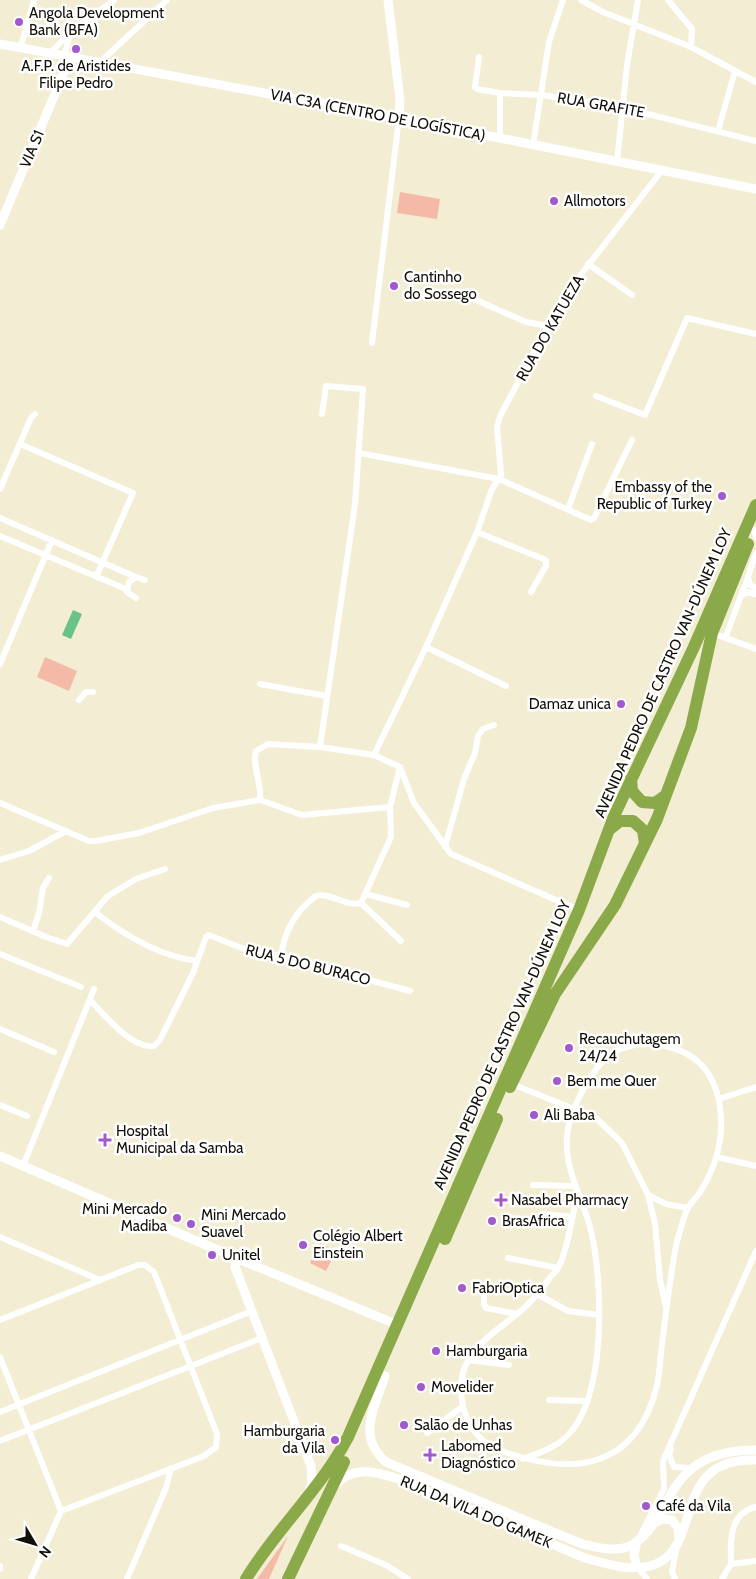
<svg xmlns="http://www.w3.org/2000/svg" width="756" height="1579" viewBox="0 0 756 1579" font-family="Cabin,sans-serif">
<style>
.green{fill:#f5baa7}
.water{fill:#67c387}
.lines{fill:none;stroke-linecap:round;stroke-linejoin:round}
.street{stroke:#fff;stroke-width:6}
.secondary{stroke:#fff;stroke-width:9}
.highway{stroke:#8aa949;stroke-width:12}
.poi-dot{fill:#a259cc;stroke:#fff;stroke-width:2}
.labels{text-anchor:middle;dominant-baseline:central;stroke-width:5;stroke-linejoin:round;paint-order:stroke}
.poi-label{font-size:15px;fill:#110f07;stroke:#fff;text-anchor:start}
.street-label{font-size:15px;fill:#110f07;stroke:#fff}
</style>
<rect width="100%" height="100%" fill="#f3edd3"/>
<!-- green -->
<path class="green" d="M400,192L440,199L437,219L397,213Z
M45,657L77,671L69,691L37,677Z
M320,1243L336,1251L326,1271L310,1263Z
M288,1536L269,1579H257Z"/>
<!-- water -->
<path class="water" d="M73,610L82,614L71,639L62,635Z"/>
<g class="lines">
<!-- street -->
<path class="street" d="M581,0L603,12L691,47L756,82
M668,0L692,29L691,47
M20,49L34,0
M49,54L70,33L114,0
M64,57L70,34
M479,57L475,87L477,89L500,93L542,95L624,108L756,141
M99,63L167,0
M718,131L735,71
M500,139V93
M533,145L549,42L563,0
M617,162L627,65L638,0
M588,264L632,295
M458,292L526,322L548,326
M372,343L399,118
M596,396L645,415L687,318L756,334
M20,444L133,493L96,577
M359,453L499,479L591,520L594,518L632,440
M0,489L31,418L35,414
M568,509L592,444
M0,518L136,577
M754,530L756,537
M477,532L546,560V566L531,592
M0,536L126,589
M756,553L748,577L750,585L756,588
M741,596L748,592L755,594
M136,598L127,592L129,582L136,577L145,580
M712,633L756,649
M726,636L748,577
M426,647L506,686
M0,664L52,540
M260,684L326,696
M79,700L86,692H93
M320,747L355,504L363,389L326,386L322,414
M374,755L426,647L477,532L492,489L501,475L497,427L500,416L565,295L663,169
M260,800L302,815L390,807
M0,803L89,841H96L139,833L213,808L260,800C262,783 252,767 256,751L268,744L320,747L374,755L400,767L414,803L451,854L579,910
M445,847L464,779L475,753L478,736L483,729L494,725
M0,860L29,851L66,831
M366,894L407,905
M361,903L401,941
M95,912C125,936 159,956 197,961
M0,917L46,937L67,944L108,896L136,879L165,869
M33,931L39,913L43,888L49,878
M0,954L81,987
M281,956C284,932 296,910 316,896C331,892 345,907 361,903L391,837L390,807L400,767
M90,1000C104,1014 132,1050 154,1046L160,1040L193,973L206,937L209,935L249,951L281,956L410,991
M0,1029L54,1052
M512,1084L596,1118L622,1143L648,1195L655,1223L660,1280L666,1307
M719,1099L756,1087
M0,1105L27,1116
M717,1157L756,1166
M23,1166L94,989
M533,1185L574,1186
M648,1195L666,1204L687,1208
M542,1214L573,1217
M0,1237L100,1280
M508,1258L558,1268
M484,1288V1304L486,1308L517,1314
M539,1295L568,1311L599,1315
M0,1320L138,1265H145L154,1272L217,1434L216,1447L204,1456L61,1511L31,1579
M0,1357L61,1511
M469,1360L509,1365
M549,1400L587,1401
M0,1412L252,1311
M427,1433L462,1407
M0,1441L262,1338
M671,1449L669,1455L674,1467L691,1468
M523,1459C538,1453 555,1448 567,1436C607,1397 603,1282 591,1231C583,1197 561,1166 568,1129C572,1106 594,1064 614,1052C642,1037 685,1044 705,1069C713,1079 719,1096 720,1108C724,1137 717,1164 702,1189C699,1195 693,1200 689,1206C683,1217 679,1234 676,1246C670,1278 666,1311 662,1344C660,1358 660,1373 657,1386C636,1469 573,1477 502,1451C473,1441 460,1414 461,1384C463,1351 492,1334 516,1315C530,1304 539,1293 549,1279C551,1275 556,1272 558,1268C566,1254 574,1211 577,1193
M641,1534L664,1489L663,1461L756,1251
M341,1546L386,1565L408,1579
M731,1564C730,1542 729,1513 756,1507
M0,1566V1569
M637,1567L647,1579
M127,1579L166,1488L171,1468
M675,1579L672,1571L677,1546
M722,1579L731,1564L756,1561"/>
<!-- secondary -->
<path class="secondary" d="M388,0L400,100L399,118
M0,44L399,118L756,189
M0,225L70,58
M0,1156L236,1258L398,1325
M236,1258L235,1267L311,1466L312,1483L309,1491
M385,1376C375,1407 356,1436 386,1462L582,1544C595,1547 610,1551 624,1548C634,1546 641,1539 648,1531C658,1519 665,1505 672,1492C692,1459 720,1450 756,1450
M336,1484C355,1465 377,1472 399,1479L585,1558C606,1564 634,1573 656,1564C703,1545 671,1457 756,1460
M654,1523L663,1519L672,1520L678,1528L679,1538
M637,1542L634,1555L637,1567"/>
<!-- highway -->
<path class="highway" d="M631,779L632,791L642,802L655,803L666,795
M610,829L620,821H633L643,830L645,843
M510,1087L555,994L615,905L657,819L691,728L712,633L748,544
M445,1239L497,1119
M246,1579C276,1529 321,1489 348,1437L579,910L614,816L693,649L756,505
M288,1579L344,1462"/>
</g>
<!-- markers -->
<g class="poi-dot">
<circle cx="19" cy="22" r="5"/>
<circle cx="76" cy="49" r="5"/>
<circle cx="554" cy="201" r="5"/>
<circle cx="394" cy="286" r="5"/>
<circle cx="722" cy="496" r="5"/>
<circle cx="621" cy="704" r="5"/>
<circle cx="569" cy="1048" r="5"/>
<circle cx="557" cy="1081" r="5"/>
<circle cx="534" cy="1115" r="5"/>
<path d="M102.5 1132.5h5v5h5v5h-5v5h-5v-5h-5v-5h5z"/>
<path d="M498.5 1192.5h5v5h5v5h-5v5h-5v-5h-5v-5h5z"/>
<circle cx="177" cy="1218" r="5"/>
<circle cx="492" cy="1221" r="5"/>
<circle cx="191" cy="1224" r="5"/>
<circle cx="303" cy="1245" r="5"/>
<circle cx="212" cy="1255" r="5"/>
<circle cx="462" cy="1288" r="5"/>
<circle cx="436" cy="1351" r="5"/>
<circle cx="421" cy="1387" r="5"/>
<circle cx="404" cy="1425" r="5"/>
<circle cx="335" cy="1440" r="5"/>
<path d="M427.5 1447.5h5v5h5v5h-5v5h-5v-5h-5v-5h5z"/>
<circle cx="646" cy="1506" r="5"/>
</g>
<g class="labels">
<!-- poi labels -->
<g class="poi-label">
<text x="29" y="13">Angola Development<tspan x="29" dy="17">Bank (BFA)</tspan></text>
<text x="76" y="66" text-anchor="middle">A.F.P. de Aristides<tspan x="76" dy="17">Filipe Pedro</tspan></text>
<text x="564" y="201">Allmotors</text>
<text x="404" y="277">Cantinho<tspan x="404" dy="17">do Sossego</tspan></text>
<text x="712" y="487" text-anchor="end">Embassy of the<tspan x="712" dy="17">Republic of Turkey</tspan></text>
<text x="611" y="704" text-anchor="end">Damaz unica</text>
<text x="579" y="1039">Recauchutagem<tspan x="579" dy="17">24/24</tspan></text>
<text x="567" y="1081">Bem me Quer</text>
<text x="544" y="1115">Ali Baba</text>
<text x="116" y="1131">Hospital<tspan x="116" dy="17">Municipal da Samba</tspan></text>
<text x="511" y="1200">Nasabel Pharmacy</text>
<text x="167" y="1209" text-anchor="end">Mini Mercado<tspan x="167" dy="17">Madiba</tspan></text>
<text x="201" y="1215">Mini Mercado<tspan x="201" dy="17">Suavel</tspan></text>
<text x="502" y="1221">BrasAfrica</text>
<text x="313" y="1236">Colégio Albert<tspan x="313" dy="17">Einstein</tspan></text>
<text x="222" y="1255">Unitel</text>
<text x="472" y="1288">FabriOptica</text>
<text x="446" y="1351">Hamburgaria</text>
<text x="431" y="1387">Movelider</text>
<text x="414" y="1425">Salão de Unhas</text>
<text x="325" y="1431" text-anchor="end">Hamburgaria<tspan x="325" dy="17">da Vila</tspan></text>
<text x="441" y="1446">Labomed<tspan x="441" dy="17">Diagnóstico</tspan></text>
<text x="656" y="1506">Café da Vila</text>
</g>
<!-- street labels -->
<g class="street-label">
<text transform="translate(601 105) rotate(10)">RUA GRAFITE</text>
<text transform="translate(378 115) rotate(11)">VIA C3A (CENTRO DE LOGÍSTICA)</text>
<text transform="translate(32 149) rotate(-67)">VIA S1</text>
<text transform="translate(550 328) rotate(-60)">RUA DO KATUEZA</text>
<text transform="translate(663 673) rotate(-66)">AVENIDA PEDRO DE CASTRO VAN-DÚNEM LOY</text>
<text transform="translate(308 965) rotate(14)">RUA 5 DO BURACO</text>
<text transform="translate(502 1045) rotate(-66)">AVENIDA PEDRO DE CASTRO VAN-DÚNEM LOY</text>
<text transform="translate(476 1512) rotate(23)">RUA DA VILA DO GAMEK</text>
</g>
</g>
<!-- north arrow -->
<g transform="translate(35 1544) rotate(128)" stroke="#ffffff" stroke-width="4" paint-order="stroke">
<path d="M0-4L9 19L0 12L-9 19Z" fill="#110f07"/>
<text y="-8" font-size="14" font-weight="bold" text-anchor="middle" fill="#110f07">N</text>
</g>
</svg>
